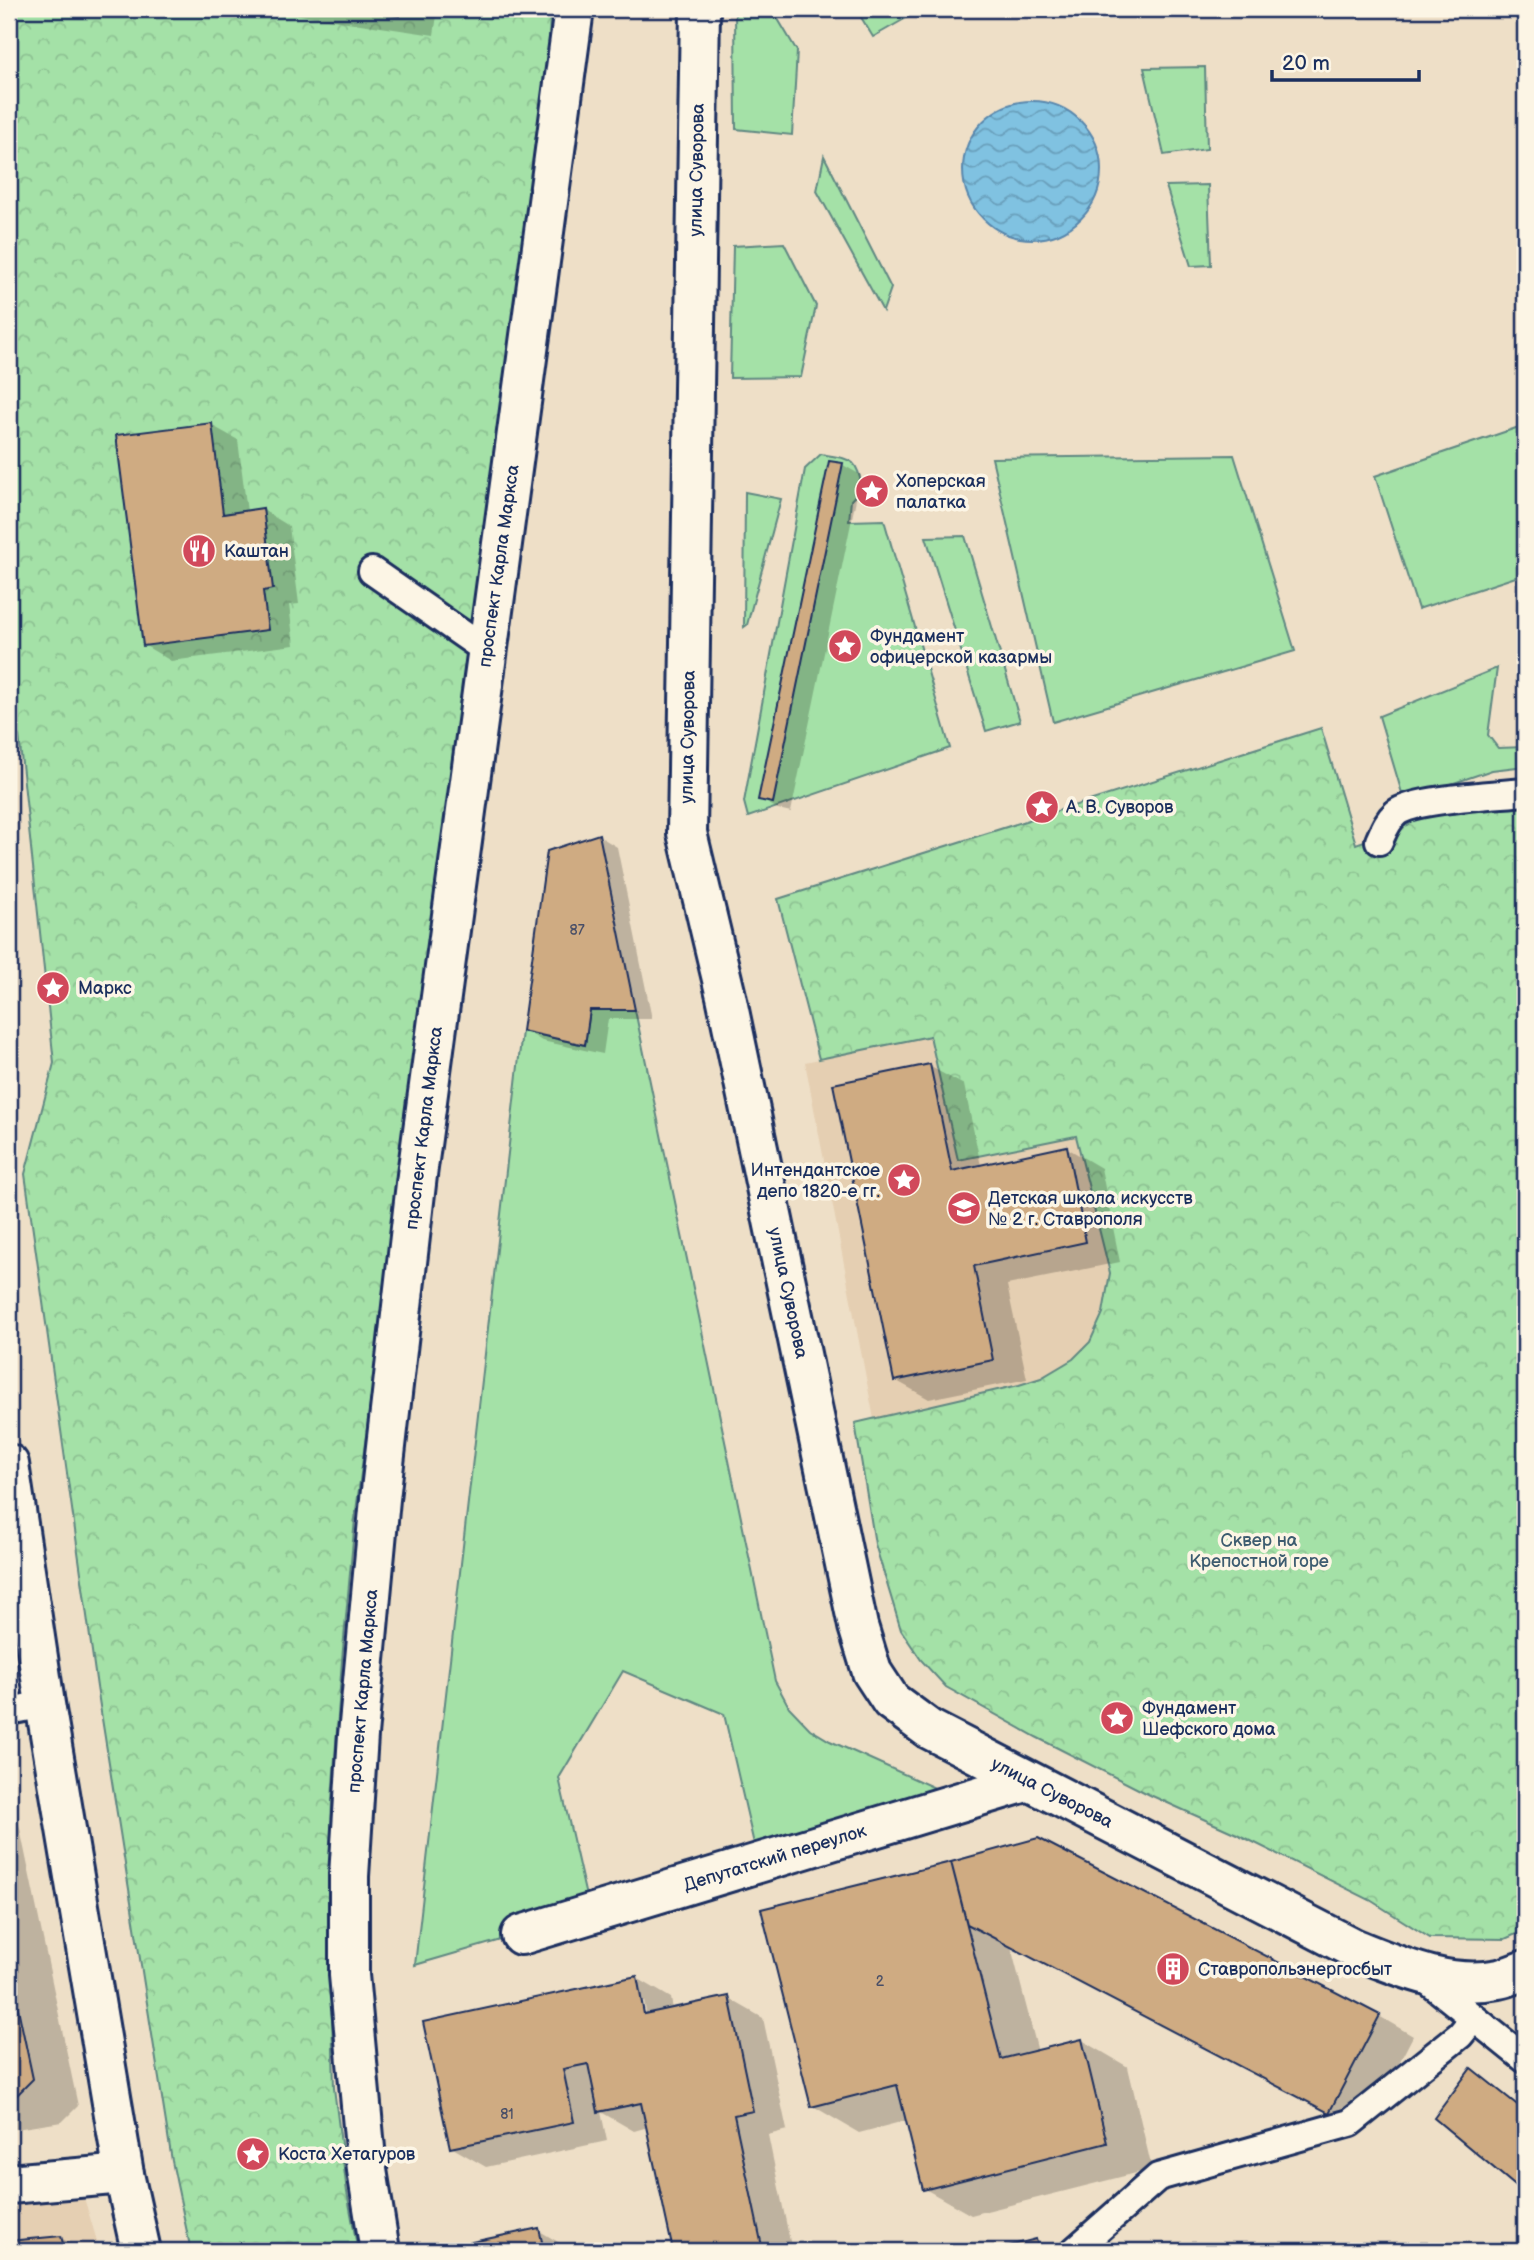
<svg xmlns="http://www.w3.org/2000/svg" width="1534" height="2260" viewBox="0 0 1534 2260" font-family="'Balsamiq Sans',sans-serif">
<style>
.built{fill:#e5cfb2}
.green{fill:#a4e1a7;stroke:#608882;stroke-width:2}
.park{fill:url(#park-crowns);stroke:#608882;stroke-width:2}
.water{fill:url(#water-waves);stroke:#5887ad;stroke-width:2}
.shadow{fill:#0003;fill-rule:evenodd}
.building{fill:#cfab82;stroke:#1b2f5e;stroke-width:2}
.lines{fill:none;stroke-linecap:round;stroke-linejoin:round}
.service-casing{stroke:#1b2f5e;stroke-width:32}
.minor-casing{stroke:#1b2f5e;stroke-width:44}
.secondary-casing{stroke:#1b2f5e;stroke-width:44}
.service{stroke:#fcf5e5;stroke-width:26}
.minor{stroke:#fcf5e5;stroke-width:38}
.secondary{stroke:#fcf5e5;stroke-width:38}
.labels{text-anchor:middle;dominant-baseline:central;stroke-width:7;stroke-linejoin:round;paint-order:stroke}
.number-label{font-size:14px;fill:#484e67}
.street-label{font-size:18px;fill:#1b2f5e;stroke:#fcf5e5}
.poi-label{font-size:18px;fill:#1b2f5e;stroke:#fcf5e5;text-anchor:start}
.park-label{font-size:18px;fill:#3d5c70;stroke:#fcf5e5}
</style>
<defs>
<pattern id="park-crowns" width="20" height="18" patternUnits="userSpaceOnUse" patternTransform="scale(1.75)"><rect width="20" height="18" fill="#a4e1a7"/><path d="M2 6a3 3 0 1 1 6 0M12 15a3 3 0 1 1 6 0" fill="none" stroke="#8dc192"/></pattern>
<pattern id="water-waves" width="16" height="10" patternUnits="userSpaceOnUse" patternTransform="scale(1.75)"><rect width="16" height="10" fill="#80c2e1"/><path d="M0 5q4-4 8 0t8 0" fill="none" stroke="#689eba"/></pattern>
</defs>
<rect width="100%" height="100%" fill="#eedfc7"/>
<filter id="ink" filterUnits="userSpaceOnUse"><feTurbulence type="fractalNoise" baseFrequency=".0143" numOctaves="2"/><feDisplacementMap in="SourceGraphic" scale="14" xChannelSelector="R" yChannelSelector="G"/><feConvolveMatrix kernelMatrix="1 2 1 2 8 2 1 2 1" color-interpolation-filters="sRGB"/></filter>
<g filter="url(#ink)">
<!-- built -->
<path class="built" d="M930,1036L1076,1135L1110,1274L1103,1313L1090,1342L1073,1359L1041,1378L1019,1385L874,1419L805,1062Z
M72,2187L85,2201L100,2251H9V2194Z"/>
<!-- green -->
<path class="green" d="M735,9H772L797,51L792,135L736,129Z
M856,9H915V13L873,37Z
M1205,67L1207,149L1164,155L1144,68Z
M824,156L891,288L883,311L817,191Z
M1208,185L1211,265L1191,266L1166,186Z
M784,243L816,306L801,377L730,378L733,246Z
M1525,425V574L1418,609L1375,476Z
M821,454C850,460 857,456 862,488L851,500L849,521L884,520L950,748L748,817L744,802L805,469Z
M1234,455L1295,651L1053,722L992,458Z
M745,492L781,499L747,625L744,627Z
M965,536L1020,721L986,731L926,537Z
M1497,668L1488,735L1498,748L1525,747V766L1492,770L1404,800L1379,716Z
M590,1010H635L775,1681L789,1707L810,1729L830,1741L946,1793L754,1844L724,1714L623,1671L559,1778L590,1914L415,1965L522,1031L585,1045Z"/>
<!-- park -->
<path class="park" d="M9,9H550L549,46L355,1519L342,1660L332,1800L329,1895L334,2088L347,2192L358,2251H191L172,2161L97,1687L25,1174L54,1063L19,736L9,725Z
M1321,728L1356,844L1408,825L1418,816L1456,807H1525V1930L1505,1939L1430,1938L1370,1900L1241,1836L1150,1795L1036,1737L946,1687L921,1660L901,1630L875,1544L855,1423L1019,1385L1041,1378L1073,1359L1090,1342L1103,1313L1110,1273L1076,1136L958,1160L930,1036L819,1059L778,899Z"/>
<!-- water -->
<path class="water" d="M963 170a69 69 0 1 1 138 0a69 69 0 1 1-138 0Z"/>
<!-- shadow -->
<path class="shadow" d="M260,9H438L434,35Z
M211,425L238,440L247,512L263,510L289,526L299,604L289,605L294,645L171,661L144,645Z
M843,465L861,475L791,812L778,809L760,799Z
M599,836L617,847L652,1019H608L603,1054L542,1041L524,1030Z
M929,1066L964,1085L981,1166L1067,1148L1101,1168L1120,1262L1007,1285L1027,1379L929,1399L895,1380Z
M9,1776L78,2106L62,2122L9,2130Z
M952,1863L1379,2016L1413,2036L1364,2131L1011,1947L1038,2052L1082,2040L1128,2067L1152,2169L971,2215L925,2189L908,2120L859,2133L813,2106L764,1910Z
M637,1978L671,1998L673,2010L728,1998L763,2018L787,2130L768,2135L792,2251H675L648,2127L634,2131L601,2112L607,2141L486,2167L451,2147ZM640,2001H644L648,2023H644Z
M538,2230L573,2251H476L474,2243Z
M61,2238L84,2251H9V2243Z
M1036,2240L1054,2251H996Z"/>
<!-- building -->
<path class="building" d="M349,9H401L400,16Z
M212,423L223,514L263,508L273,589L263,591L268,630L143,646L116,435Z
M829,461L843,463L773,803L758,800Z
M599,834L635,1010H590L585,1045L522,1031L547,851Z
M930,1064L952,1171L1067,1146L1086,1242L974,1266L993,1360L894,1381L833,1084Z
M1038,1838L1380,2015L1329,2113L967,1924L951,1862Z
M951,1862L1001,2059L1082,2039L1107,2143L923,2190L897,2085L811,2107L761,1909Z
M9,1966L33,2079L15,2097L9,2098Z
M637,1976L644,2014L729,1996L753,2111L734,2115L763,2251H673L641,2103L598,2112L588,2064L563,2069L574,2122L450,2148L423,2022Z
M1471,2068L1525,2111V2194L1434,2118Z
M539,2228L544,2251H474L472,2242Z
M61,2236L65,2251H9V2241Z
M1036,2239L1039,2251H990Z"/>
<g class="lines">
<!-- service casing -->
<g class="service-casing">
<path id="service" d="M372,571L487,651
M1379,841C1384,830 1387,821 1396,813C1415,798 1499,795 1525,792
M9,1711L45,1704
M1423,1977L1525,2059
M1074,2251L1158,2177L1350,2123L1460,2035L1474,2018"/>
</g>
<!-- minor casing -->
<g class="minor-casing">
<path id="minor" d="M700,9L687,833L726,996L858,1626L872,1672L891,1701L929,1729L1355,1949C1400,1967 1450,1989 1499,1979C1508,1977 1517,1973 1525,1970
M521,1935L1029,1781
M9,2184L124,2174"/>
</g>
<!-- secondary casing -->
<g class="secondary-casing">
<path id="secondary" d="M9,1464L45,1704L124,2174L141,2251
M380,2251L367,2170L349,1975V1876L358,1735L380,1499L417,1175L574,9"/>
</g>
<!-- service -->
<use href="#service" class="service"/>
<!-- minor -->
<use href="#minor" class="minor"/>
<!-- secondary -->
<use href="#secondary" class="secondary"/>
</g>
</g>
<!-- icons -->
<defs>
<g id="sight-disc" transform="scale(1.75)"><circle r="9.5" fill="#d1495b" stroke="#fcf5e5"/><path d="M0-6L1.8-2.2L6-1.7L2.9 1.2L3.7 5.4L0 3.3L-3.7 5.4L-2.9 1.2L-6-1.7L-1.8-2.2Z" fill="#fff"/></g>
<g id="restaurant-disc" transform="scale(1.75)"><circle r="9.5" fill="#d1495b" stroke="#fcf5e5"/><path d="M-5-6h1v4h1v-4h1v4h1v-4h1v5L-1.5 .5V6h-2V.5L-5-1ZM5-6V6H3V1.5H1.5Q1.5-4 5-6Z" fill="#fff"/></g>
<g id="school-disc" transform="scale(1.75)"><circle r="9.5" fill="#d1495b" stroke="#fcf5e5"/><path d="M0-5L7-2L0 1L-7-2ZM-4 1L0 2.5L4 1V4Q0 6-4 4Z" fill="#fff"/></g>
<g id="building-disc" transform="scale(1.75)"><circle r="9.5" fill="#d1495b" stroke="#fcf5e5"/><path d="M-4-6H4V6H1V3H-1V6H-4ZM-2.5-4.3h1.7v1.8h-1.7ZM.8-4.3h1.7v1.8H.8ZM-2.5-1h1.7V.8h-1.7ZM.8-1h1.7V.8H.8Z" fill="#fff"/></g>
</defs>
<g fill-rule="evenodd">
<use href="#sight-disc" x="872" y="491"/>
<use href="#restaurant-disc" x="199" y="551"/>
<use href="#sight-disc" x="845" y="646"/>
<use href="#sight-disc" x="1042" y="807"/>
<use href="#sight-disc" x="53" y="988"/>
<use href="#sight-disc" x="904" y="1180"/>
<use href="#school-disc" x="964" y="1208"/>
<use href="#sight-disc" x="1117" y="1718"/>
<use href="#building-disc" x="1173" y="1969"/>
<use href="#sight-disc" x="253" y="2154"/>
</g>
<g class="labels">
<!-- number labels -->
<g class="number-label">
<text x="577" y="930">87</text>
<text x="880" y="1981">2</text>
<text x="507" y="2114">81</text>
</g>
<!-- street labels -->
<g class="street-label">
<text transform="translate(697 170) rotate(-89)">улица Суворова</text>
<text transform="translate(499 566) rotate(-82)">проспект Карла Маркса</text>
<text transform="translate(688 737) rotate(-89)">улица Суворова</text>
<text transform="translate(424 1128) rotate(-83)">проспект Карла Маркса</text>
<text transform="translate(788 1293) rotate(78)">улица Суворова</text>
<text transform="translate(363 1691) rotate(-85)">проспект Карла Маркса</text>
<text transform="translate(1052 1793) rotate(27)">улица Суворова</text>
<text transform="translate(775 1858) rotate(-17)">Депутатский переулок</text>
</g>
<!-- poi labels -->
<g class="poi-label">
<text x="896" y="481">Хоперская<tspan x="896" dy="21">палатка</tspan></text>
<text x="224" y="551">Каштан</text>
<text x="870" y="636">Фундамент<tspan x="870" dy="21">офицерской казармы</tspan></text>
<text x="1066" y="807">А. В. Суворов</text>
<text x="78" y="988">Маркс</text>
<text x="880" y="1170" text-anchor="end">Интендантское<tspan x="880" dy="21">депо 1820-е гг.</tspan></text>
<text x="988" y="1198">Детская школа искусств<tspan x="988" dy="21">№ 2 г. Ставрополя</tspan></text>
<text x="1142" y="1708">Фундамент<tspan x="1142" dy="21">Шефского дома</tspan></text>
<text x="1198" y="1969">Ставропольэнергосбыт</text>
<text x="278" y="2154">Коста Хетагуров</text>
</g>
<!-- park labels -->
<g class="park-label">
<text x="1259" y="1540">Сквер на<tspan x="1259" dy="21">Крепостной горе</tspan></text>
</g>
</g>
<!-- margin -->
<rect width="1534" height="2260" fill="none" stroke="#fcf5e5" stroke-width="35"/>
<rect x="18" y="18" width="1499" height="2225" fill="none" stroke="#1b2f5e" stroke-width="2.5" filter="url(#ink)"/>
<!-- scale -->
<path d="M1272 70v10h147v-10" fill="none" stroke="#1b2f5e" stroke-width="3.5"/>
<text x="1282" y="70" font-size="21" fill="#1b2f5e" stroke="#fcf5e5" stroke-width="5" paint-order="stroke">20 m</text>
</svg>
